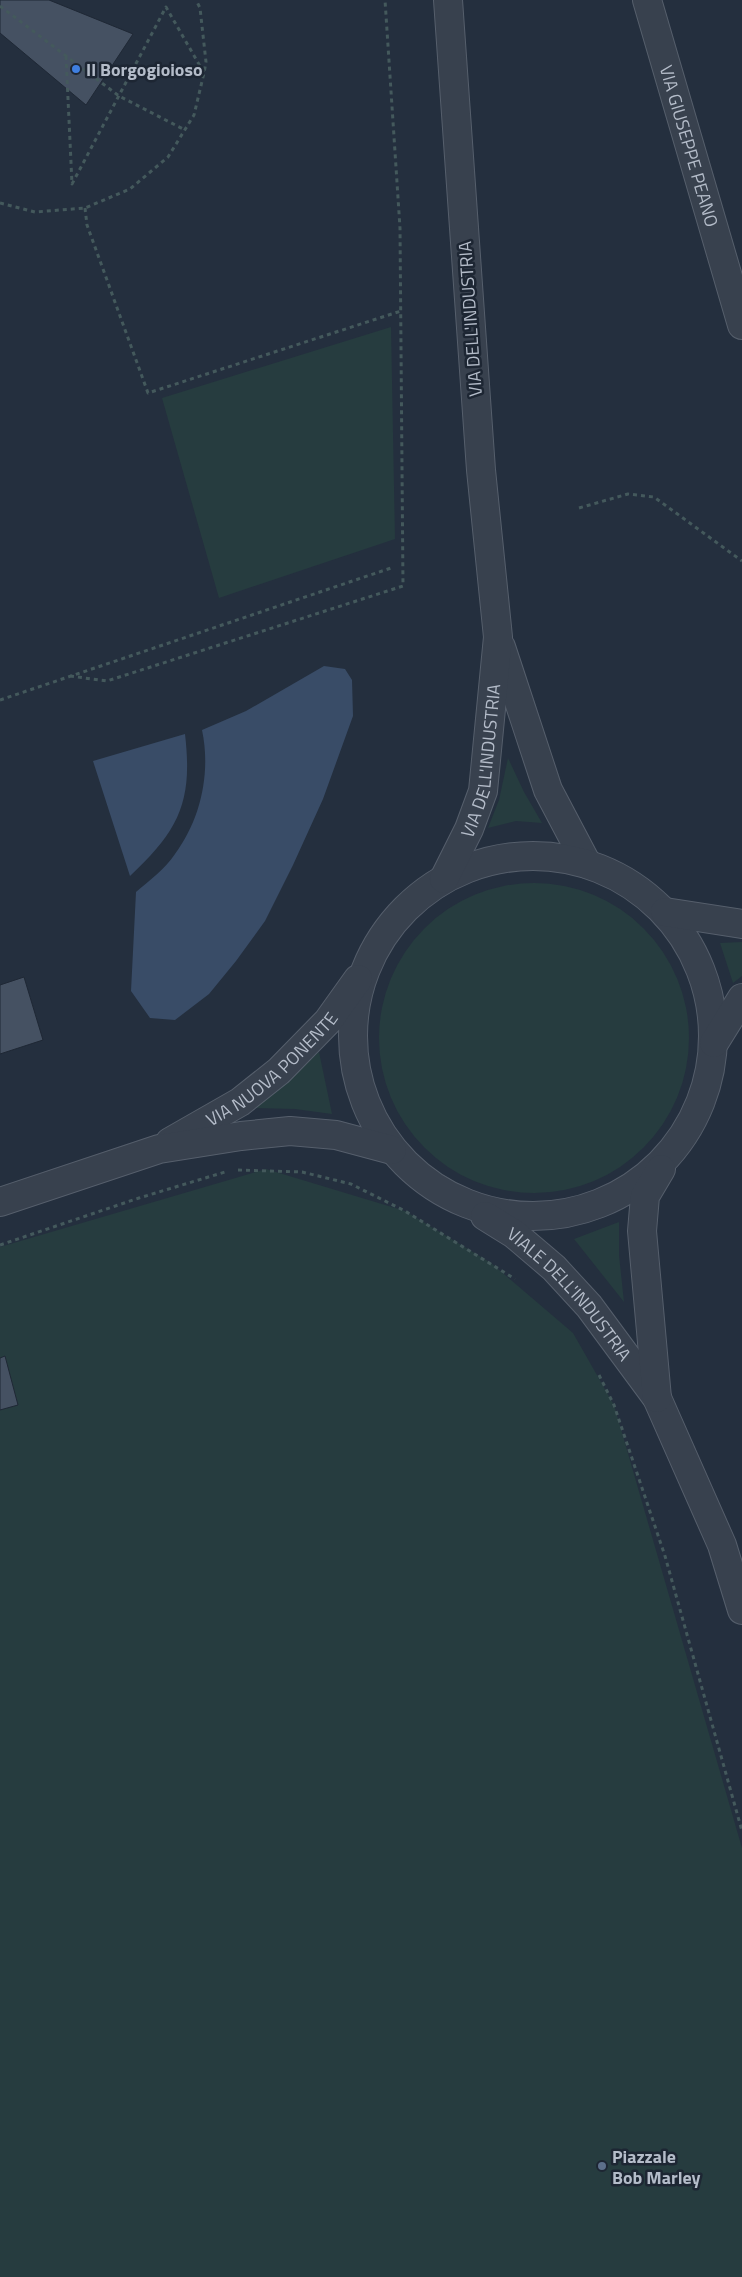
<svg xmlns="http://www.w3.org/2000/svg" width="742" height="2277" viewBox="0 0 742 2277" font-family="'Titillium Web',sans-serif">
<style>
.green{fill:#263c3f}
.water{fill:#394c67}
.building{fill:#455162;stroke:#1f2835}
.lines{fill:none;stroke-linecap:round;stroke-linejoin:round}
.minor-casing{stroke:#565f6c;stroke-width:30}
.path{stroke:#44595c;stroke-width:3;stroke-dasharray:4 4;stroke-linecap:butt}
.minor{stroke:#38414e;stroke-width:28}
.shop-dot{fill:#3f7fe0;stroke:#1d2633;stroke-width:2}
.service-dot{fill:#5c6f8a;stroke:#1d2633;stroke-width:2}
.labels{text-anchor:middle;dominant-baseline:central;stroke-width:5;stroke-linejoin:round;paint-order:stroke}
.poi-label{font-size:18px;font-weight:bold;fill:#b4bcc9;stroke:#1d2633;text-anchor:start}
.street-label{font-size:18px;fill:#b4bcc9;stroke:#1d2633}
</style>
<rect width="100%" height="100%" fill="#242f3e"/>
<!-- green -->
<path class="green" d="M391,327L395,539L219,598L162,398Z
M508,758L524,792L542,823L516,821L488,828L499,800Z
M379 1038a155 155 0 1 1 310 0a155 155 0 1 1-310 0Z
M742,942V976L733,983L720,943Z
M319,1052L332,1114L295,1109L253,1108L287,1081Z
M266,1169L405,1211L491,1263L573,1333L614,1405L742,1848V2277H0V1247Z
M619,1222V1255L624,1302L574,1239Z"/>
<!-- water -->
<path class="water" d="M324,666L345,669L352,680L353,716L323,799L293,865L265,921L236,961L209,994L175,1020L150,1018L131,991L136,892C149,881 165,869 175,854C201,819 211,772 202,730L246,711Z
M185,734C193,802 179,830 130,876L93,761Z"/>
<!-- building -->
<path class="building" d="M0,0H49L133,34L86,105L0,33Z
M24,977L43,1040L0,1054V985Z
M5,1356L18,1405L0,1410V1358Z"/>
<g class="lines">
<!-- minor casing -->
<g class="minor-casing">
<g id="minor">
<path id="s1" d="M647,0L742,325"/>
<path d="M501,647L548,790L587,864"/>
<circle cx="533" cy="1036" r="180"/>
<path id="s2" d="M444,879L469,829L483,791L498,637L481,470L448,0"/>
<path d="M665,912L742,924"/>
<path d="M714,1043L742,998"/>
<path id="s3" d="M170,1142L240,1102L279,1071L328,1021L358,979"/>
<path d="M0,1202L159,1149L241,1136L290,1131L336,1135L392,1150"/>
<path id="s4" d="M485,1216L514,1234L554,1268L589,1306L657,1398L722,1545L742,1610"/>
<path d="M657,1398L642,1231L645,1196L661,1169"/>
</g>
</g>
<!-- path -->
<path class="path" d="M0,6L119,96L185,130
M66,56L72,184L166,7L204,73
M0,203L35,212L85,208L130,189L168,157L194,115L204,73L206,62L200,8L196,0
M85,208L87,225L148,393L401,311
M579,508L628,494L654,497L742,561
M70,676L107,681L403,586L400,228L385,0
M0,700L391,568
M238,1170L302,1172L351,1184L405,1211L515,1279
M0,1245L139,1198L225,1172
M599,1375L614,1405L665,1556L742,1831"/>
<!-- minor -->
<use href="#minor" class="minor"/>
</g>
<!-- markers -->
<circle class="shop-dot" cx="76" cy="69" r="5"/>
<circle class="service-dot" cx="602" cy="2166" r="5"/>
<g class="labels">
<!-- poi labels -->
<g class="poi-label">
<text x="86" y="69">Il Borgogioioso</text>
<text x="612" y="2156">Piazzale<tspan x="612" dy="21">Bob Marley</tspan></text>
</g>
<!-- street labels -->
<g class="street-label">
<text stroke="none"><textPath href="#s1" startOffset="152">VIA GIUSEPPE PEANO</textPath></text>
<text transform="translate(470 319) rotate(-94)">VIA DELL'INDUSTRIA</text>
<text stroke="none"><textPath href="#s2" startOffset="126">VIA DELL'INDUSTRIA</textPath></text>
<text stroke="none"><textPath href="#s3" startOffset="126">VIA NUOVA PONENTE</textPath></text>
<text stroke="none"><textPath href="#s4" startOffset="116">VIALE DELL'INDUSTRIA</textPath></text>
</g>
</g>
</svg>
